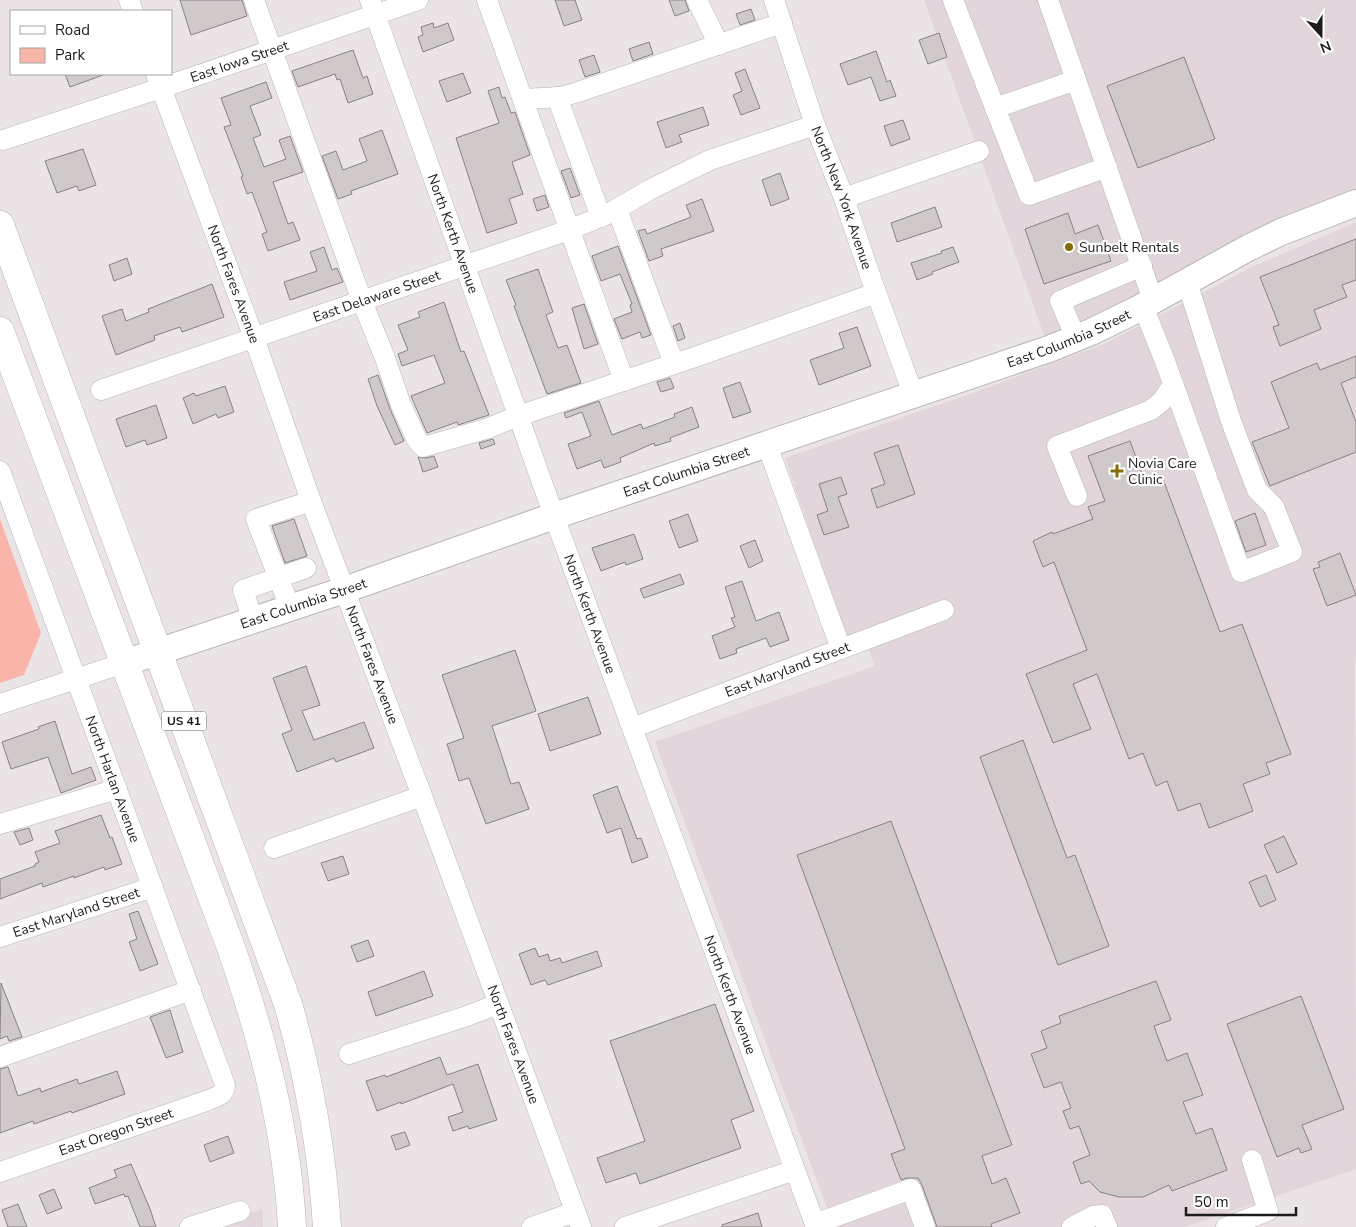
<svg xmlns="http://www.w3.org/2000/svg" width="1356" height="1227" viewBox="0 0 1356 1227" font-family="'Nunito Sans',sans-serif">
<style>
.built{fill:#e2d5db}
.green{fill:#fab5aa}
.building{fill:#cfc9ca;stroke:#888283}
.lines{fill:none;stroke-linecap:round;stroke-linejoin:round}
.minor-casing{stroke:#b9b4b6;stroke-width:21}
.major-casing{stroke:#b9b4b6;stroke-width:28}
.highway-casing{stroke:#b9b4b6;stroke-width:29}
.minor{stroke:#fff;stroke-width:20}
.major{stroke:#fff;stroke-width:26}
.highway{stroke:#fff;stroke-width:28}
.poi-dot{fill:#846c08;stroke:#fff;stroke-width:2}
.labels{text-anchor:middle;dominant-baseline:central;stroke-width:4.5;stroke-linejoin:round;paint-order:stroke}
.shield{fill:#fff;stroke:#615f60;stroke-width:1}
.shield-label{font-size:12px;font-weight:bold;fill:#1d1b1c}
.street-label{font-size:14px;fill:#1d1b1c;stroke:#fff}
.poi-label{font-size:14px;fill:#1d1b1c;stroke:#fff;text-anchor:start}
</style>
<rect width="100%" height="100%" fill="#eae4e7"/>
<!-- built -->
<path class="built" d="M924,0H1356V209L1049,349Z
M1356,222V653L1355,664L1356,1169L1185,1227H834L655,742L875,666L865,640L845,634L785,458L978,391L1104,344L1252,267Z
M263,1209V1227L206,1226Z"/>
<!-- green -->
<path class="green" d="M0,519L41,633L24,675L0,683Z"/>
<!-- building -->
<path class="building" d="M180,0H242L247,16L191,35Z
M555,0H575L582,20L564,26Z
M669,0H685L689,11L675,16Z
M751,9L755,20L740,25L736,14Z
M433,23L434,28L448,23L454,40L423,52L418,37L423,35L421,27Z
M939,33L947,57L928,64L919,40Z
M649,42L653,54L633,61L629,49Z
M353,50L363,78L367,76L373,94L348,103L340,79L337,80L335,74L298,87L292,71Z
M876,51L887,82L890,80L896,96L880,101L871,77L848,85L840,64Z
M594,55L600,72L585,77L579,60Z
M1184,57L1215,139L1138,168L1107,86Z
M745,69L760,108L741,115L733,95L742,91L735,73Z
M463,73L471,93L447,102L439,81Z
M65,74H103V75L70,87Z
M266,82L272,98L250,106L261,135L253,138L264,167L286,159L279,140L290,136L303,172L273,182L288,224L293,222L300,240L268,251L262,234L267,232L252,192L247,194L241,177L243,176L224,127L231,125L221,98Z
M499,87L502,98L505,97L511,113L515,112L530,155L512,162L523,194L509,199L517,223L487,233L456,138L499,123L488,91Z
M703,107L709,125L679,135L682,142L666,148L657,122Z
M903,120L910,139L891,146L884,126Z
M382,130L398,174L351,191L352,194L338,199L322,156L336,151L343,170L367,161L359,139Z
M83,149L96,185L79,191L77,186L57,193L45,161Z
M570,168L580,195L571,198L561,171Z
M780,173L789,199L771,206L762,180Z
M545,195L549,207L537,211L533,199Z
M702,199L714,231L661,249L663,256L649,261L638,231L645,229L647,234L691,217L686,205Z
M935,207L942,227L897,242L891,223Z
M1068,213L1075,234L1098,225L1111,261L1044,284L1025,229Z
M1356,239V280L1342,285L1347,297L1314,310L1321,329L1280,346L1273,327L1279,325L1260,277Z
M618,246L651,335L642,338L640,332L622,339L614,319L632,312L630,305L632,304L620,274L601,281L592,256Z
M324,247L332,270L337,268L343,282L290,300L284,282L317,271L310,252Z
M953,247L959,262L932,272L933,274L917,280L911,263L942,253L941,251Z
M127,258L132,274L114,281L109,265Z
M538,269L553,312L546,315L558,348L567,345L581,383L547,394L514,306L516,305L506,280Z
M212,284L224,317L182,332L180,327L154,336L155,340L116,355L102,316L122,309L126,321L149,312L148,309Z
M444,302L461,352L464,351L489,415L458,425L457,422L427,433L411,396L445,383L434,355L402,366L398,354L408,350L398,325L420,317L418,312Z
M584,304L598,344L584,349L572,308Z
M680,323L685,338L678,341L673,326Z
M857,327L871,366L819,385L810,360L844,348L839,333Z
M1356,356V377L1341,383L1356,422V452L1270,486L1252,442L1289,428L1271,382L1317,363L1320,370Z
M378,375L390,409L404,441L395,445L377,406L368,379Z
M670,378L674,388L661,392L657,382Z
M740,382L751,412L733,418L723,388Z
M225,386L234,412L218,418L216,414L193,424L183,398L194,393L196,396Z
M599,401L612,435L641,424L643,429L675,417L674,414L692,407L699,427L670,438L671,441L655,446L654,443L620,458L621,462L604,468L601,460L577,469L568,444L591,436L582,412L566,418L564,413Z
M156,405L167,438L147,445L145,440L126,447L116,419Z
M493,439L495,444L481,449L479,443Z
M1130,441L1146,485L1163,479L1220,632L1242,624L1291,754L1266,763L1270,774L1243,784L1253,811L1209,828L1200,803L1178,811L1167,781L1156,786L1143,753L1129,759L1097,674L1073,684L1091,729L1053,743L1026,674L1087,650L1054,562L1043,567L1033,541L1052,532L1053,534L1093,519L1088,507L1105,501L1088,456Z
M898,445L915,494L877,508L871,489L885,484L874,453Z
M434,456L438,467L423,472L418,457L426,458Z
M841,477L847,494L838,497L849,527L824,535L817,515L828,511L819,484Z
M1255,513L1266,545L1246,552L1235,521Z
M688,514L698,541L679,548L669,521Z
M294,519L307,556L285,563L272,526Z
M634,534L643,559L626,565L625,562L601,571L592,548Z
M755,540L763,561L749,568L740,546Z
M1340,553L1356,595L1327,606L1313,569L1320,567L1318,562Z
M680,574L684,584L644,598L640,589Z
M742,581L756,621L779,612L789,640L770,647L766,638L736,649L737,653L720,659L712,636L735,627L731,618L735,617L725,587Z
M515,650L536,711L492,726L511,784L519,782L529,809L486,824L469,778L459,781L447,744L464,738L442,675Z
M306,666L320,705L302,711L314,740L364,722L374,748L336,762L334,758L297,772L282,734L292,730L273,678Z
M588,697L601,734L550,751L538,714Z
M55,721L72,774L91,767L96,780L61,793L48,757L11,769L2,742L39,729L38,727Z
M1023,740L1067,858L1075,855L1109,946L1058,965L980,757Z
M617,786L637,839L641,838L648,857L632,863L621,828L607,833L593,795Z
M101,815L110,838L112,837L122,864L105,870L104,867L74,878V876L43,887L42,883L0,899V879L35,866V864L39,862L35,852L60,843L55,831Z
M891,821L1012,1145L982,1156L992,1184L1006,1178L1020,1213L991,1224L992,1227H937L922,1185L918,1178H907L901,1180L891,1154L905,1149L797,855Z
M29,828L33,840L20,845L14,832Z
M1284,836L1297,864L1277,873L1264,845Z
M343,856L349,874L328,881L321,863Z
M1266,875L1276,900L1260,907L1249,882Z
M138,911L158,964L140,971L129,942L137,939L129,914Z
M368,940L374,956L357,962L351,946Z
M535,948L539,957L548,954L550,961L560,958L562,963L597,951L602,966L548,985L545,980L531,985L519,954Z
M424,971L433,996L376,1016L368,992Z
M1156,981L1171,1020L1154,1026L1167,1061L1187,1053L1203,1095L1183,1102L1196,1134L1212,1128L1227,1170L1172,1191L1169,1185L1143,1197H1119L1100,1192L1089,1181L1081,1184L1073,1162L1090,1155L1079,1126L1070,1129L1063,1111L1071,1108L1061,1082L1044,1088L1031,1054L1047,1048L1041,1031L1061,1023L1059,1016Z
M1,983L22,1037L9,1041L7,1036L0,1039Z
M1301,996L1344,1109L1302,1125L1312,1149L1301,1153L1299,1148L1277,1157L1227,1024Z
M715,1004L754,1111L731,1120L741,1148L640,1184L636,1173L606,1183L597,1158L645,1141L610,1041Z
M170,1010L183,1052L166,1058L150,1017Z
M440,1057L447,1075L478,1064L497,1120L469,1129L468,1126L453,1131L448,1117L463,1112L453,1084L401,1104V1102L377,1111L366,1081L385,1075L386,1077Z
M8,1067L18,1096L40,1088L41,1092L77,1079L79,1084L117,1071L125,1094L72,1113L71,1111L34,1124L33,1121L0,1133V1069Z
M405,1132L410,1145L396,1150L391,1136Z
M228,1136L234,1153L210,1162L204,1145Z
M131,1164L150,1209L156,1227H140L128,1196L125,1197L124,1194L95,1204L89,1188L117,1177L114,1170Z
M54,1189L62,1208L47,1214L39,1195Z
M18,1204L27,1227H8L2,1210Z
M758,1213L762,1227H722V1225Z"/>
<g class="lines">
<!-- minor casing -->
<g class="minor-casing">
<g id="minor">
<path d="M129,0L133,11"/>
<path d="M254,0L362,301L385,358L401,405L417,440L423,447L486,429L518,416L695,357L876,293"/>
<path id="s1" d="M370,0L554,516L816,1227"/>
<path d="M487,0L624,381"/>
<path d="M697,0L719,45"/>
<path id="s2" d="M774,0L815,125L844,198L871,278L913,394"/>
<path d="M953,0L1029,195L1107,167"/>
<path d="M1048,0L1153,300"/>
<path id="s3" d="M156,74L254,338L311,501L422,796L581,1227"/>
<path d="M557,97L601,217"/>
<path d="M523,99L561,97L578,92L782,23"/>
<path d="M995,108L1076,80"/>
<path id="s4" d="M3,140L161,88L418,0"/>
<path d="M844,198L979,151"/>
<path d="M617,209L674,364"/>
<path d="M1143,306L1166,364L1241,572L1292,552L1274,507L1257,490L1231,421L1187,282"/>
<path d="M1076,338L1060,301L1142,266"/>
<path id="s5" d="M101,390L569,230L610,213L651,189L710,160L815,125"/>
<path d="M767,445L841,649"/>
<path id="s6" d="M0,471L225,1085C225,1096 215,1097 206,1101L0,1172"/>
<path d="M1077,496L1057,446L1151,410L1162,401L1173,385"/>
<path d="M290,608L256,519L311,501"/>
<path d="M253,621L243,590L306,568"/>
<path d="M0,704L124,663"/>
<path id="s7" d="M632,728L944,610"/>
<path d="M0,824L117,789"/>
<path d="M274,848L422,796"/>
<path id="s8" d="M0,937L153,887"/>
<path d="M349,1054L467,1016L498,1004"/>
<path d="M0,1057L191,990"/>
<path d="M815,1224L911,1189L925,1227"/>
<path d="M190,1227L240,1211"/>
<path d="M532,1227L575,1212"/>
<path d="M625,1227L795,1170"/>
<path d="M1072,1227L1093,1216L1102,1215L1107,1227"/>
<path d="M1226,1227L1268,1211L1252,1160"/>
</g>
</g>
<!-- major casing -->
<g class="major-casing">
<g id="major">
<path id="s9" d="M124,663L344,590L554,516L1049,349L1091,332L1136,310L1248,248L1281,232L1356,203"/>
</g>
</g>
<!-- highway casing -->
<g class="highway-casing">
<path id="highway" d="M0,225L288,1004C309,1077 322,1151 327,1227
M0,331L230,945C262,1036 287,1130 292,1227"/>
</g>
<!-- minor -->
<use href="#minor" class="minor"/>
<!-- major -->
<use href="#major" class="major"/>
<!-- highway -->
<use href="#highway" class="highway"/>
</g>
<!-- markers -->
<g class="poi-dot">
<circle cx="1069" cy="247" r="5"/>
<path d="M1114.5 463.5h5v5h5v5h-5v5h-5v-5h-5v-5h5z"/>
</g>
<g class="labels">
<!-- shield labels -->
<rect class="shield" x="161.5" y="711.5" width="45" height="19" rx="4"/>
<g class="shield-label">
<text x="184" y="721">US 41</text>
</g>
<!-- street labels -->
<g class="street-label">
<text stroke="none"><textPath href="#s4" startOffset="249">East Iowa Street</textPath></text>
<text stroke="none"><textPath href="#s2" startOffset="209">North New York Avenue</textPath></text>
<text stroke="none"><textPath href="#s1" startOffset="248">North Kerth Avenue</textPath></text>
<text stroke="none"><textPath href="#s3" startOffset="224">North Fares Avenue</textPath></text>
<text stroke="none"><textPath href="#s5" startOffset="291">East Delaware Street</textPath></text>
<text stroke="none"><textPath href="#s9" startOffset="999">East Columbia Street</textPath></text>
<text stroke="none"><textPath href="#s9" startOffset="594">East Columbia Street</textPath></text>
<text stroke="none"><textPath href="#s9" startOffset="189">East Columbia Street</textPath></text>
<text stroke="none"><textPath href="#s1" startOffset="652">North Kerth Avenue</textPath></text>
<text stroke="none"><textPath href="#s3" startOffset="629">North Fares Avenue</textPath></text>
<text stroke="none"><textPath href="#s7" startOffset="166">East Maryland Street</textPath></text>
<text stroke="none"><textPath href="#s6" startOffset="328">North Harlan Avenue</textPath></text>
<text stroke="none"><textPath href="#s8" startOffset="80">East Maryland Street</textPath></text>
<text stroke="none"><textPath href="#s1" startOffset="1058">North Kerth Avenue</textPath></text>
<text stroke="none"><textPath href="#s3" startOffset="1034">North Fares Avenue</textPath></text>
<text transform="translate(116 1132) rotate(-19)">East Oregon Street</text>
</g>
<!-- poi labels -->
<g class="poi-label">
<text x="1079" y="247">Sunbelt Rentals</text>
<text x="1128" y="463">Novia Care<tspan x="1128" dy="16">Clinic</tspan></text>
</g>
</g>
<!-- legend -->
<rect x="10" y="10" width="162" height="65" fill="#ffffff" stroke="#a5a4a4"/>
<rect x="20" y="26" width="25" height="8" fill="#ffffff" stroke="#a5a4a4"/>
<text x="55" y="35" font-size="15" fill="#1d1b1c">Road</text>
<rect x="20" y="48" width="25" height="15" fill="#fab5aa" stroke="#a5a4a4"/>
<text x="55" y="60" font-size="15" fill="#1d1b1c">Park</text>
<!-- north arrow -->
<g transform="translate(1321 35) rotate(159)" stroke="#ffffff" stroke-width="4" paint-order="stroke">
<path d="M0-4L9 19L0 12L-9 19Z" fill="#1d1b1c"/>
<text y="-8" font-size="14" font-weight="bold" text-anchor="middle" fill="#1d1b1c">N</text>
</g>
<!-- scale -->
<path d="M1186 1207v8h110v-8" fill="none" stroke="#1d1b1c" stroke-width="2.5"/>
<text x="1194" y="1207" font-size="15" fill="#1d1b1c" stroke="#ffffff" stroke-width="4" paint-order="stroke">50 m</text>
</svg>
